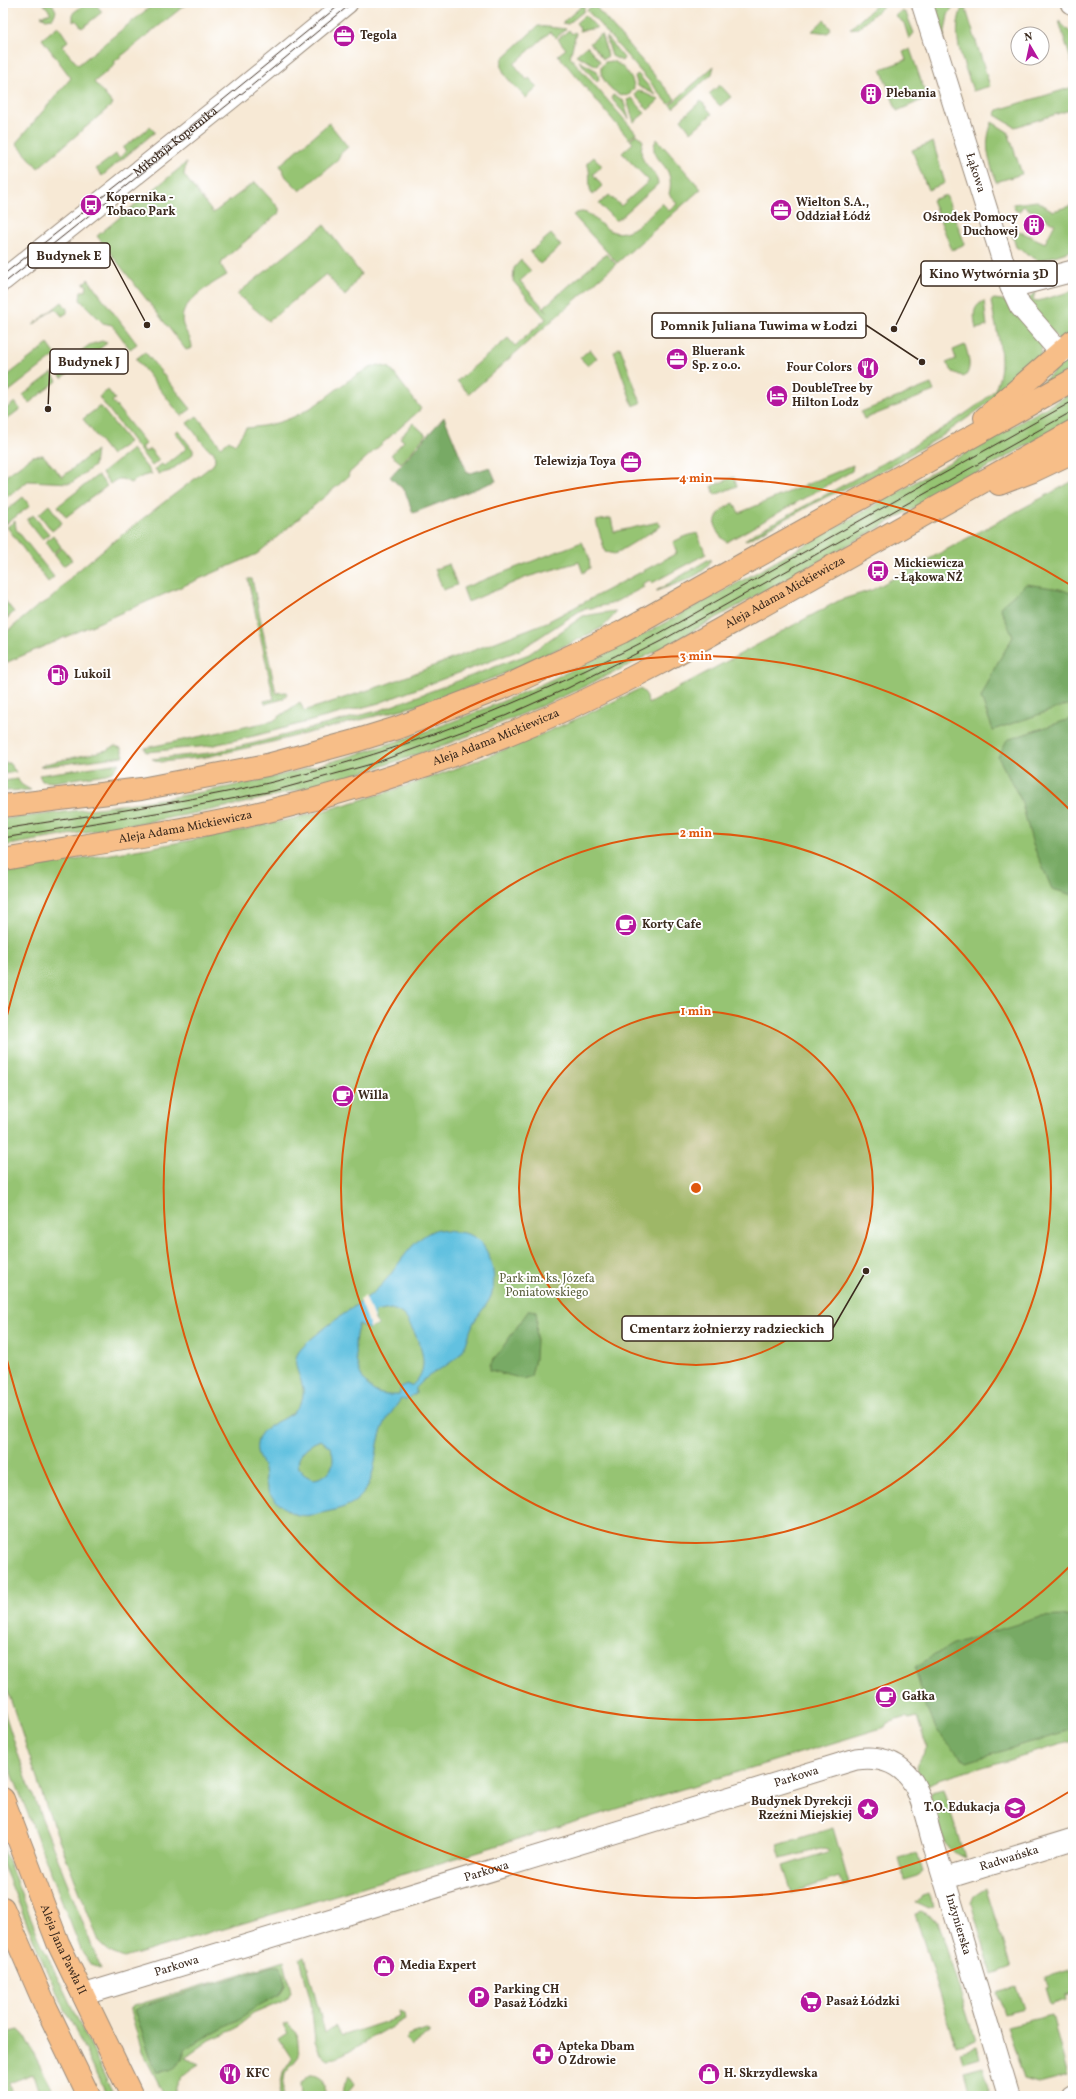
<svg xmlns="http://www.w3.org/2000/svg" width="1076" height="2099" viewBox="0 0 1076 2099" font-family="Vollkorn,serif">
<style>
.green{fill:#96c473;stroke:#687748}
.forest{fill:#78aa65;stroke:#5a6a42}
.water{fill:#62c1e0;stroke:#4e767f;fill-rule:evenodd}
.pier{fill:#f7e9d5}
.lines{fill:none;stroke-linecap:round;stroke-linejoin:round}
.minor-casing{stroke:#998a7a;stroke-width:23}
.major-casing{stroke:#998a7a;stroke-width:24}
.minor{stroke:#fff;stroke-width:21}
.major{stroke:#f7be88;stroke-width:22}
.tram{stroke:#3b2a1e;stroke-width:1}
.ring{fill:none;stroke:#df570d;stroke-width:2}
.labels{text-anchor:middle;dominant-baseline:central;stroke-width:4;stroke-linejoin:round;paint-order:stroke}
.poi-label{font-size:12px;font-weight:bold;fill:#3b2a1e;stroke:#fff;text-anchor:start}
.street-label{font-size:12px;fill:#3b2a1e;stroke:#fff}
.park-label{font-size:12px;fill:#5b603c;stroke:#fff}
.centre{fill:#df570d;stroke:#fff;stroke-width:2}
.ring-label{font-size:12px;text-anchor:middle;font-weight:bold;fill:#df570d;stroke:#fff;stroke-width:4;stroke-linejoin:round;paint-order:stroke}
.leader{fill:none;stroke:#3b2a1e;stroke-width:1.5}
.callout-dot{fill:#3b2a1e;stroke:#fff;stroke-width:1.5}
.callout{fill:#fff;stroke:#3b2a1e;stroke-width:1.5}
.callout-label{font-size:13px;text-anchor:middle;font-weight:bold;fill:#3b2a1e}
</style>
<rect width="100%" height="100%" fill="#fff"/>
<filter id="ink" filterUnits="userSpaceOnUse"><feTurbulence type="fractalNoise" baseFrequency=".025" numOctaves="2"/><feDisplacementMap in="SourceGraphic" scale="8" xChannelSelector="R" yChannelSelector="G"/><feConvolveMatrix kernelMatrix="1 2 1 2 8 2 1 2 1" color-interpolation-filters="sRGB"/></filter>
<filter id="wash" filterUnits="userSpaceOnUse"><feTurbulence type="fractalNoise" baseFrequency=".012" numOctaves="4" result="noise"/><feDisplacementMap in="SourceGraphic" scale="16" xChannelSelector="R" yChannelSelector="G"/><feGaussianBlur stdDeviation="0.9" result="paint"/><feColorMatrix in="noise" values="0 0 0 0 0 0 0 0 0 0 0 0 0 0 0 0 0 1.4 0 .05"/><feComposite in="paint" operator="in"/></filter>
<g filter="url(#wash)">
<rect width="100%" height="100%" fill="#f7e9d5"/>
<!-- green -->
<path class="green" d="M43,3H52L56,11L53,18L46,19L41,16L51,13Z
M86,3H95L102,12L82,28L76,20L73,22V13Z
M155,3L185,5L114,62L116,64L94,82L113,104L38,168L16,143L71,78L42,39L58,26L68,41L62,46L78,65Z
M879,3H887L858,28L850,29Z
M933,3H955L948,15L944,37Z
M964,3L990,86L973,91C963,59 949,36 964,3Z
M584,4V11L568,24L562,23Z
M594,5L675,99L669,104L587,10Z
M901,11L906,13L914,33L909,39L904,23L895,16Z
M585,15L597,28L579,31L580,28L576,23Z
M824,20L831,29L828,33L812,31Z
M1059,21L1073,35V67Z
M538,26L566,29L556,38L550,32L514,64L527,80L529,78L538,87L526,98C517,87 496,73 503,58Z
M569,30L572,34L575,32L576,33L570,57L636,133L629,139L558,55L566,49L558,39Z
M601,34L608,56L603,59L590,43Z
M606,37L624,58L622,61L612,56Z
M587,46L600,61L597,66L576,55Z
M910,49L927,98L897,111L881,69L906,60L903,52Z
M579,61L597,71L599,80L597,82Z
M611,61C621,62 634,78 634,88L629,95C617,99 599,80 601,67L605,62Z
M714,66L712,74L673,108L670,105Z
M638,74L656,95L638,86L635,76Z
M720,85L731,97L720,106L709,94Z
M1073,87V109L1015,127L995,115L998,110Z
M638,90L659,100L648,110L635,95Z
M613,95L623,100L629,119L611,98Z
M632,98L645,113L634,122L627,100Z
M701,101L712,114L691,132L681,119Z
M992,122L1008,132L1022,174L996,182C989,158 983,147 992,122Z
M329,123L348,147L340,154L338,160L300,191L286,177L280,165Z
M150,127L155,132L102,176L96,169L116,154L119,158L126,152L123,148Z
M637,134L643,141C635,166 657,167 658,184L618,220H615L599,204L609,195L621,206L649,181L622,153L633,143L630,140Z
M657,139L701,189L617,263L573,215C594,201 600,241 628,231C640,227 652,212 662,203L669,211L677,204L669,194C671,186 671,180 668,172C663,161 647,153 657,139Z
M933,142L945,183L928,190L912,150Z
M594,157L602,166L593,174L602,186L592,195C587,184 592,174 587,163Z
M186,163L184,175L213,213L255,182L279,208V213L223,260L221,265L227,275C212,284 176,303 183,325C186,334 192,338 192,348L186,350L97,236Z
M946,195L965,244L952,250L932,200Z
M1037,201L1053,211L1073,205V250L1039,261L1016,247L1010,227L1045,243L1055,224L1023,206L1019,212L1015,210L1013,204Z
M324,225L361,274L345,296L326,274L269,321L237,294Z
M551,234L561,246L540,264L530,252Z
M606,254L616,264L469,394L457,381L508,338L515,346L546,319L513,281L514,268L521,260L531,271L520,281L548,313L544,307Z
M88,279L137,344L130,349L112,325L103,323L80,300L81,291H86L87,285L83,284Z
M1073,291V330L1060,341L1028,302L1029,298L1035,292L1033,300L1038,301Z
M994,299L1002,300L1008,303L1043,344L1040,356L987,404L939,438L869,478L826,497L745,541C747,535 780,520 788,515C821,497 986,411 996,387C1008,359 995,329 991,301Z
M984,301L987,326L976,329C974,317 971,307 984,301Z
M62,302L67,309V313L62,316L55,308L33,325Z
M102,341L107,343L62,378L56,370L89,345Z
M48,344L56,355L3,396V392L8,388L3,379Z
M965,345C968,354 973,370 964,377L953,372L946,363L956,359L953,350Z
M620,347L641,403L633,406L614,352Z
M590,349L597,358L588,366L580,358Z
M145,352L191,409L181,416L136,359Z
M1073,354V368L1030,393Z
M378,365L390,368L421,409L348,474L349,476L257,554L3,664V635L39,605C53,601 63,585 73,575C118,536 166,501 213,465L215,460L214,452L207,448L187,423L197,416L221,447L229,440L235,444L246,428C269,426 286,422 307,410C332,396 350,374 378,365Z
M52,373L57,381L29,403L23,395Z
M931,384L934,391L864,419L861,412Z
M108,390L115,399L112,401L146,444L141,447L145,452L150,449L159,460L152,466L99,397Z
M1073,392V420L664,647C540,712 410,764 274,796C185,818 93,830 3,846V819C57,813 112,807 166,798C246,786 327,765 404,739C534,695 649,633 768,566C870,508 971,450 1073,392Z
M15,402L20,409L3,422V411Z
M100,406L129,442L111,455L83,419Z
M413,423L426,435L401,463L391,455L404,441L400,438Z
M178,430L193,450V454L170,471L159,474L155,469L162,464L164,466L187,448L175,432Z
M132,449L152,474L143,476L130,483C121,477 118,478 110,484L102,473Z
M96,450L94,466L71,483L28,481L3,500V478L33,456L43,455L62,477Z
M853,465L852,471L727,542C708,529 714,511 734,503L739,513Z
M98,475L107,486L66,517L58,506Z
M734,477L737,486L715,495L712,486Z
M1073,481V1741L941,1779L925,1786L916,1766L927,1748L917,1717L909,1719L906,1717L887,1723L885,1727L221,1930L220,1929L124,1958L109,1952L100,1944L46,1806L3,1677V872C107,854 213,840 315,813C427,783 535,741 639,689C647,692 647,697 648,704L840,600L872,590Z
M23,497L30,506L3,526V513Z
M49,505L62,523L52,531L39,514Z
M33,515L49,534L42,539L27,520Z
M611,518L614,532L658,522L661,526L615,554L605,552L596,521Z
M15,521L16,529L54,577L48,582L7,527Z
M697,533L706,554L652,583L650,580L642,584L644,587L611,604L581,610L520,650L379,703L254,736L209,746L146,752L145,748L273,721L300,702L304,711L387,684L547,622L677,553L673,542L683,537Z
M53,535L61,547L53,553L45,542Z
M582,542L589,557L590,568L583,573L579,562L527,577L468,602L463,588Z
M62,548L72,560L63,566L54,554Z
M711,558C709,576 671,585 656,591Z
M449,564L457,585L443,590L435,569Z
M248,579H252L276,693L286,692L287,694L283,699L265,704L264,701L274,699Z
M3,598L14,612L5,620L3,617Z
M615,611L616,613L603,627L577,640L503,674L431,702L272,742L206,757L161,762L152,759L210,753L255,743L381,710L529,654L583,616Z
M115,746L121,748L124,756L40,767L45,764L107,750Z
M3,763H9L16,772L3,774Z
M120,763L112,772L106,774L53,782L42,781L39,775Z
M17,779L22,785L31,790L3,791V781Z
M3,1708L26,1778L101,1969L92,1965L81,1950L8,1763L3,1746Z
M943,1789L965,1858C939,1849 937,1819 929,1795L931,1792Z
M833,1828L849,1884L842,1886L839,1877L792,1893L783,1866L827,1852L829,1850L824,1848L781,1859L777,1845Z
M3,1848L39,1938L114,2096H107L47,1972L3,1865Z
M917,1853L923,1872L917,1876L904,1880L898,1858Z
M986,1888L1011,1968L992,1975L971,1903L974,1896Z
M929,1894L934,1907L929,1909L916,1903L922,1896Z
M921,1912L938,1921L975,2040L956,2045L915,1914Z
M305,1957L325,2033L335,2026L342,2036L400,2017L399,2012L404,2014L405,2019L336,2058L327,2059L320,2053L315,2041L311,2003L300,1958Z
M284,1961L291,1992L286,2000L253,2014L233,2030L210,2040L185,2058L199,2064C183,2074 178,2078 174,2096H165L142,2051L130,2010L133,2006Z
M1070,1970L1073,1978V1994L1065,1996L1066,2000L1050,2005L1045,1989L1048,1988L1045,1977Z
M1016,1986L1024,2009L1004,2014L997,1992Z
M1052,2015L1068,2076L1038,2084L1024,2080L1007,2026Z
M287,2023L297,2032L299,2056L285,2074L282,2096H278L283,2073L292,2059L279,2039L288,2033L283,2025Z
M19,2030L24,2035L56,2096H40L33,2074L9,2083L12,2096H3V2033Z
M426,2030L429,2031V2034L411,2046L406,2039L409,2036Z
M977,2046L980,2058L963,2063L960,2051Z
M983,2067L992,2096H971L964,2072Z
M310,2075C322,2074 329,2085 323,2096L301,2095L300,2083Z
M349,2075L355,2084L345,2096H342L343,2087Z"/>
<!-- forest -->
<path class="forest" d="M444,417L467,472L471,473L490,467L496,481L413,513L405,491L390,477Z
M1026,584L1060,589L1073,594V703L993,730L981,698L995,667L1013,637L1000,607Z
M1073,718V753L1069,754L1073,767V895L1052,889L1033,845L1021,800L998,757L1007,740Z
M529,1310L536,1311L537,1318L535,1359L531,1376L523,1379L490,1370V1365Z
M1062,1616L1073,1619V1729L967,1762C930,1731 926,1712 915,1667L953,1644L1040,1617Z
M273,1966H279L284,1974L285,1985L280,1994L260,2005L239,2020L186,2048C181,2066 175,2071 156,2072L134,2010L145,2005Z"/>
<!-- water -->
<path class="water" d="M437,1229C450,1234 465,1229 477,1239C491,1250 498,1279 491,1296C487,1306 478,1314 473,1324C469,1332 468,1342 463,1350C456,1361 443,1367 432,1374C426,1377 421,1383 416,1388V1393L406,1400L401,1399C394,1409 386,1419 382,1430C374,1450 377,1480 361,1496C352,1506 340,1509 326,1512C307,1517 295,1519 280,1504C274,1499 269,1495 267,1488C265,1482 265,1476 264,1470C262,1461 255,1454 257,1444C260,1422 286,1423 298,1407C313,1386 290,1372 297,1355C304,1339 357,1306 374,1292C398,1272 407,1240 437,1229ZM391,1309C405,1312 408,1321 414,1332C423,1351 430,1371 411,1386L406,1384L401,1387L399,1395C391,1395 382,1396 374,1391C355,1378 351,1344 359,1324L368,1329L378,1325L375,1321L374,1312ZM321,1440L331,1448C336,1463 332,1476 314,1479C286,1471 300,1446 321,1440Z"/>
<!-- pier -->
<path class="pier" d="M365,1296L375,1321L378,1325L369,1329V1323L360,1300Z"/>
</g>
<g filter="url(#ink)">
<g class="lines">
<!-- minor casing -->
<g class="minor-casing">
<g id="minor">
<path id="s1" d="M922,3L1011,287L1020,306L1061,353"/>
<path d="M1071,3L1073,4"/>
<path id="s2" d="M3,280L231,98L347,3"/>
<path d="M1011,287L1073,271"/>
<path id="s3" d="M945,1877H950L1073,1839"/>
<path id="s4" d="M83,1995L856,1759C877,1756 896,1760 910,1778C922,1794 928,1827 934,1846C960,1929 984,2013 1009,2096"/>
<path d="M1072,2096H1073"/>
</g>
</g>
<!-- major casing -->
<g class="major-casing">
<g id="major">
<path d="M985,418L1073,341"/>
<path d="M999,484L1033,471L1073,452"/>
<path d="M3,806L141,789L267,765L355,741L397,728L507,686L622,632L1073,380"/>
<path id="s5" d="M3,859C94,843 187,831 276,809C410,777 540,727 662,662L1073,431"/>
<path id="s6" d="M3,1799L58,1943L132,2096"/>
<path d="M3,1908L46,2007L89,2096"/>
</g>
</g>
<!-- minor -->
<use href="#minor" class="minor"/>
<!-- major -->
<use href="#major" class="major"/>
<!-- tram -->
<path class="tram" d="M3,275L148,161L342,3
M3,284L250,87L352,3
M3,829C104,813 206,800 305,774C428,742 546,693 658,634L1073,401
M3,838L168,811L273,791L375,763L505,716L568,688L661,641L1073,411"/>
</g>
</g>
<!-- distance rings -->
<circle cx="696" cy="1188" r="177" fill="#df570d" fill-opacity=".12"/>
<g class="ring">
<circle cx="696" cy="1188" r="177"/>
<circle cx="696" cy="1188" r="355"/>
<path d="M1072 1564A532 532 0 1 1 1072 812"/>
<path d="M1072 1790A710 710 0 0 1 4 1348M4 1028A710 710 0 0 1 1072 586"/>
</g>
<!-- icons -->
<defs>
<g id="office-disc" transform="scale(1.15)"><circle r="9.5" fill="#b5179e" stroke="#fff"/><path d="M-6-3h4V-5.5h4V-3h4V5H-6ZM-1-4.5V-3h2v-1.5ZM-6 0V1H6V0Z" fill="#fff"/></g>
<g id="building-disc" transform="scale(1.15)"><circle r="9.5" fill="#b5179e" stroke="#fff"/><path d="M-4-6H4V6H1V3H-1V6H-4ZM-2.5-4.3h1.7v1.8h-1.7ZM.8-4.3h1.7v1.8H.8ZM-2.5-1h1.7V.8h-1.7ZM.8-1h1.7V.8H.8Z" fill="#fff"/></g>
<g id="bus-disc" transform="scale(1.15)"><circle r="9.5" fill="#b5179e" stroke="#fff"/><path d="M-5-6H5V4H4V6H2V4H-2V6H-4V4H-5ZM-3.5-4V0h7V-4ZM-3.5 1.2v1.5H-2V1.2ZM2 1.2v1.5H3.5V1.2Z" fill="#fff"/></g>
<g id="restaurant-disc" transform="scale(1.15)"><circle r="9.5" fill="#b5179e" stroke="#fff"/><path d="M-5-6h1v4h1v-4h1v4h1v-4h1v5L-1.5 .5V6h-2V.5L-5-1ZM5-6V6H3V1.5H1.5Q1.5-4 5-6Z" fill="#fff"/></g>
<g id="hotel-disc" transform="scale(1.15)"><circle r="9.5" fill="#b5179e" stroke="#fff"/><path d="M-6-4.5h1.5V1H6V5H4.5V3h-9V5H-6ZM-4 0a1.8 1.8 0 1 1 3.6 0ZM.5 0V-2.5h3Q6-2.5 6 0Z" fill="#fff"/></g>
<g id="fuel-disc" transform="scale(1.15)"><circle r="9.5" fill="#b5179e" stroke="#fff"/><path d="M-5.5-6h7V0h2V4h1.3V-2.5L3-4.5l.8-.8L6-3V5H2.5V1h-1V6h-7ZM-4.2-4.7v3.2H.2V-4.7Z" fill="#fff"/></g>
<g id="cafe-disc" transform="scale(1.15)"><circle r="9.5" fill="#b5179e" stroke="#fff"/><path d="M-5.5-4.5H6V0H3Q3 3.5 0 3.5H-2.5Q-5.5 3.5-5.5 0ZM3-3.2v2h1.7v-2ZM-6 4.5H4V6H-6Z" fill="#fff"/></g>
<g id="school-disc" transform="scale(1.15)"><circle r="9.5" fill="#b5179e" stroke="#fff"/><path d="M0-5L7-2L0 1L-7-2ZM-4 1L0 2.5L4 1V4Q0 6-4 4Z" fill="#fff"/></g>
<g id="sight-disc" transform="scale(1.15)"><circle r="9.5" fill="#b5179e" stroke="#fff"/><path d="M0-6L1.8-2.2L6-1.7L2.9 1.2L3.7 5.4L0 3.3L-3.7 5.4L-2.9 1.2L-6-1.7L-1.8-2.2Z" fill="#fff"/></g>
<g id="shop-disc" transform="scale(1.15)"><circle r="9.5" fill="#b5179e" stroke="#fff"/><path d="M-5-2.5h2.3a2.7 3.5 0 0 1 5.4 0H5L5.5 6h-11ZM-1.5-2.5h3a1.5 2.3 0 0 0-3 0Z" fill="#fff"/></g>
<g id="parking-disc" transform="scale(1.15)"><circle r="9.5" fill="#b5179e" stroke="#fff"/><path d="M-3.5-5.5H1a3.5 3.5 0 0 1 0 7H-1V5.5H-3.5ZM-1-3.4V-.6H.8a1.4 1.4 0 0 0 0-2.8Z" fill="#fff"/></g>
<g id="supermarket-disc" transform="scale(1.15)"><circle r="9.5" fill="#b5179e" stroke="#fff"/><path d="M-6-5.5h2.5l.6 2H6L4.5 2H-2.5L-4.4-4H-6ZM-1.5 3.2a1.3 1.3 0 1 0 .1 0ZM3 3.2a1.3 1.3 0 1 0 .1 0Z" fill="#fff"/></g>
<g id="pharmacy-disc" transform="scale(1.15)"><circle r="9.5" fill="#b5179e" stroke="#fff"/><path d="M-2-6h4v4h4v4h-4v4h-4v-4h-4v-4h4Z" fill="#fff"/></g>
</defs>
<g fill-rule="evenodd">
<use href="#office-disc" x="344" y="36"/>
<use href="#building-disc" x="871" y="94"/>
<use href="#bus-disc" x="91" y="205"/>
<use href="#office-disc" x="781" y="210"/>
<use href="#building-disc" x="1034" y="225"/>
<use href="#office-disc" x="677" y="359"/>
<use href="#restaurant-disc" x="868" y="368"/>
<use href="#hotel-disc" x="777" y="396"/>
<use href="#office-disc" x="631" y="462"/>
<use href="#bus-disc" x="878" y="571"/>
<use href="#fuel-disc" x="58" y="675"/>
<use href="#cafe-disc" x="626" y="925"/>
<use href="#cafe-disc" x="343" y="1096"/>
<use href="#cafe-disc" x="886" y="1697"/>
<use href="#school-disc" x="1015" y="1808"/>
<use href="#sight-disc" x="868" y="1809"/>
<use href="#shop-disc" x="384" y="1966"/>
<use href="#parking-disc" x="479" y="1997"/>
<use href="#supermarket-disc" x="811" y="2002"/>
<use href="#pharmacy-disc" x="543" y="2054"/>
<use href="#restaurant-disc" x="230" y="2074"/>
<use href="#shop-disc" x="709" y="2074"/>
</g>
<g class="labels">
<!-- poi labels -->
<g class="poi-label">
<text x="360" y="36">Tegola</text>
<text x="886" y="94">Plebania</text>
<text x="106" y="198">Kopernika -<tspan x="106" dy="14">Tobaco Park</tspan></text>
<text x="796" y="203">Wielton S.A.,<tspan x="796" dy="14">Oddział Łódź</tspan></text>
<text x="1018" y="218" text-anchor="end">Ośrodek Pomocy<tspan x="1018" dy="14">Duchowej</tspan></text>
<text x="692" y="352">Bluerank<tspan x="692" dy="14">Sp. z o.o.</tspan></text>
<text x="852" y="368" text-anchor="end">Four Colors</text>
<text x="792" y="389">DoubleTree by<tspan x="792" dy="14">Hilton Lodz</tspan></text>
<text x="616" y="462" text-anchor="end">Telewizja Toya</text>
<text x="894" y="564">Mickiewicza<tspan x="894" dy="14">- Łąkowa NŻ</tspan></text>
<text x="74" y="675">Lukoil</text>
<text x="642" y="925">Korty Cafe</text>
<text x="358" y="1096">Willa</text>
<text x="902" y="1697">Gałka</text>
<text x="852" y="1802" text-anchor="end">Budynek Dyrekcji<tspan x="852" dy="14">Rzeźni Miejskiej</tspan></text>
<text x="1000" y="1808" text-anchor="end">T.O. Edukacja</text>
<text x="400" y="1966">Media Expert</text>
<text x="494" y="1990">Parking CH<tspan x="494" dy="14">Pasaż Łódzki</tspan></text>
<text x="826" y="2002">Pasaż Łódzki</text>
<text x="558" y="2047">Apteka Dbam<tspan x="558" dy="14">O Zdrowie</tspan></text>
<text x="246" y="2074">KFC</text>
<text x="724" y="2074">H. Skrzydlewska</text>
</g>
<!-- street labels -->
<g class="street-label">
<text stroke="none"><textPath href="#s2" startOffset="221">Mikołaja Kopernika</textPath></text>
<text stroke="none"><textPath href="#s1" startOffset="178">Łąkowa</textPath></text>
<text stroke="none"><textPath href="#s5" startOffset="833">Aleja Adama Mickiewicza</textPath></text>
<text stroke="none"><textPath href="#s5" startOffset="509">Aleja Adama Mickiewicza</textPath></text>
<text stroke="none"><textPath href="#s5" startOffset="185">Aleja Adama Mickiewicza</textPath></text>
<text stroke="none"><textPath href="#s4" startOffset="746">Parkowa</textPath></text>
<text stroke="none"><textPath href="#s3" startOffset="67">Radwańska</textPath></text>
<text stroke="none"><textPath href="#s4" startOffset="422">Parkowa</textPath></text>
<text stroke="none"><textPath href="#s4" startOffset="1023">Inżynierska</textPath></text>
<text stroke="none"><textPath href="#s6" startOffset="162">Aleja Jana Pawła II</textPath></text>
<text stroke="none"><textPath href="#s4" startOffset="98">Parkowa</textPath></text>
</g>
<!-- park labels -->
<g class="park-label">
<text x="547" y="1279">Park im. ks. Józefa<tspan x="547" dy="14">Poniatowskiego</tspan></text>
</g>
</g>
<circle cx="696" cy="1188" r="6" class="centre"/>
<g class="ring-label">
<text x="696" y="482">4 min</text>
<text x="696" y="660">3 min</text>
<text x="696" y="837">2 min</text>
<text x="696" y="1015">1 min</text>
</g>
<!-- callouts -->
<path class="leader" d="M147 325L110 256M894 329L921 274M922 362L866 325M48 409L50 361M866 1271L833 1328"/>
<g class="callout-dot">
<circle cx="147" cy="325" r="4"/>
<circle cx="894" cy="329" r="4"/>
<circle cx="922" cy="362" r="4"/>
<circle cx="48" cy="409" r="4"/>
<circle cx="866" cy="1271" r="4"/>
</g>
<g class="callout">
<rect x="28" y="243" width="82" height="25" rx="4"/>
<rect x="921" y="261" width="136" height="25" rx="4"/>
<rect x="652" y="313" width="214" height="25" rx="4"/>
<rect x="50" y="349" width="78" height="25" rx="4"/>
<rect x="622" y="1316" width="211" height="25" rx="4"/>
</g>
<g class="callout-label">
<text x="69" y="260">Budynek E</text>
<text x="989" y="278">Kino Wytwórnia 3D</text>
<text x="759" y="330">Pomnik Juliana Tuwima w Łodzi</text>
<text x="89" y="366">Budynek J</text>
<text x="727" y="1333">Cmentarz żołnierzy radzieckich</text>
</g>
<!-- margin -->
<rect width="1076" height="2099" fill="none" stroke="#fff" stroke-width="16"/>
<!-- north arrow -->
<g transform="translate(1030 46) rotate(351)"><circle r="19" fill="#ffffff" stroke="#b1aaa5"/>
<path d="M0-3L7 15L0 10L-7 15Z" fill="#b5179e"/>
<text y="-6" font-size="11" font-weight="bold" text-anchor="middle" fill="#3b2a1e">N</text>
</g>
</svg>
